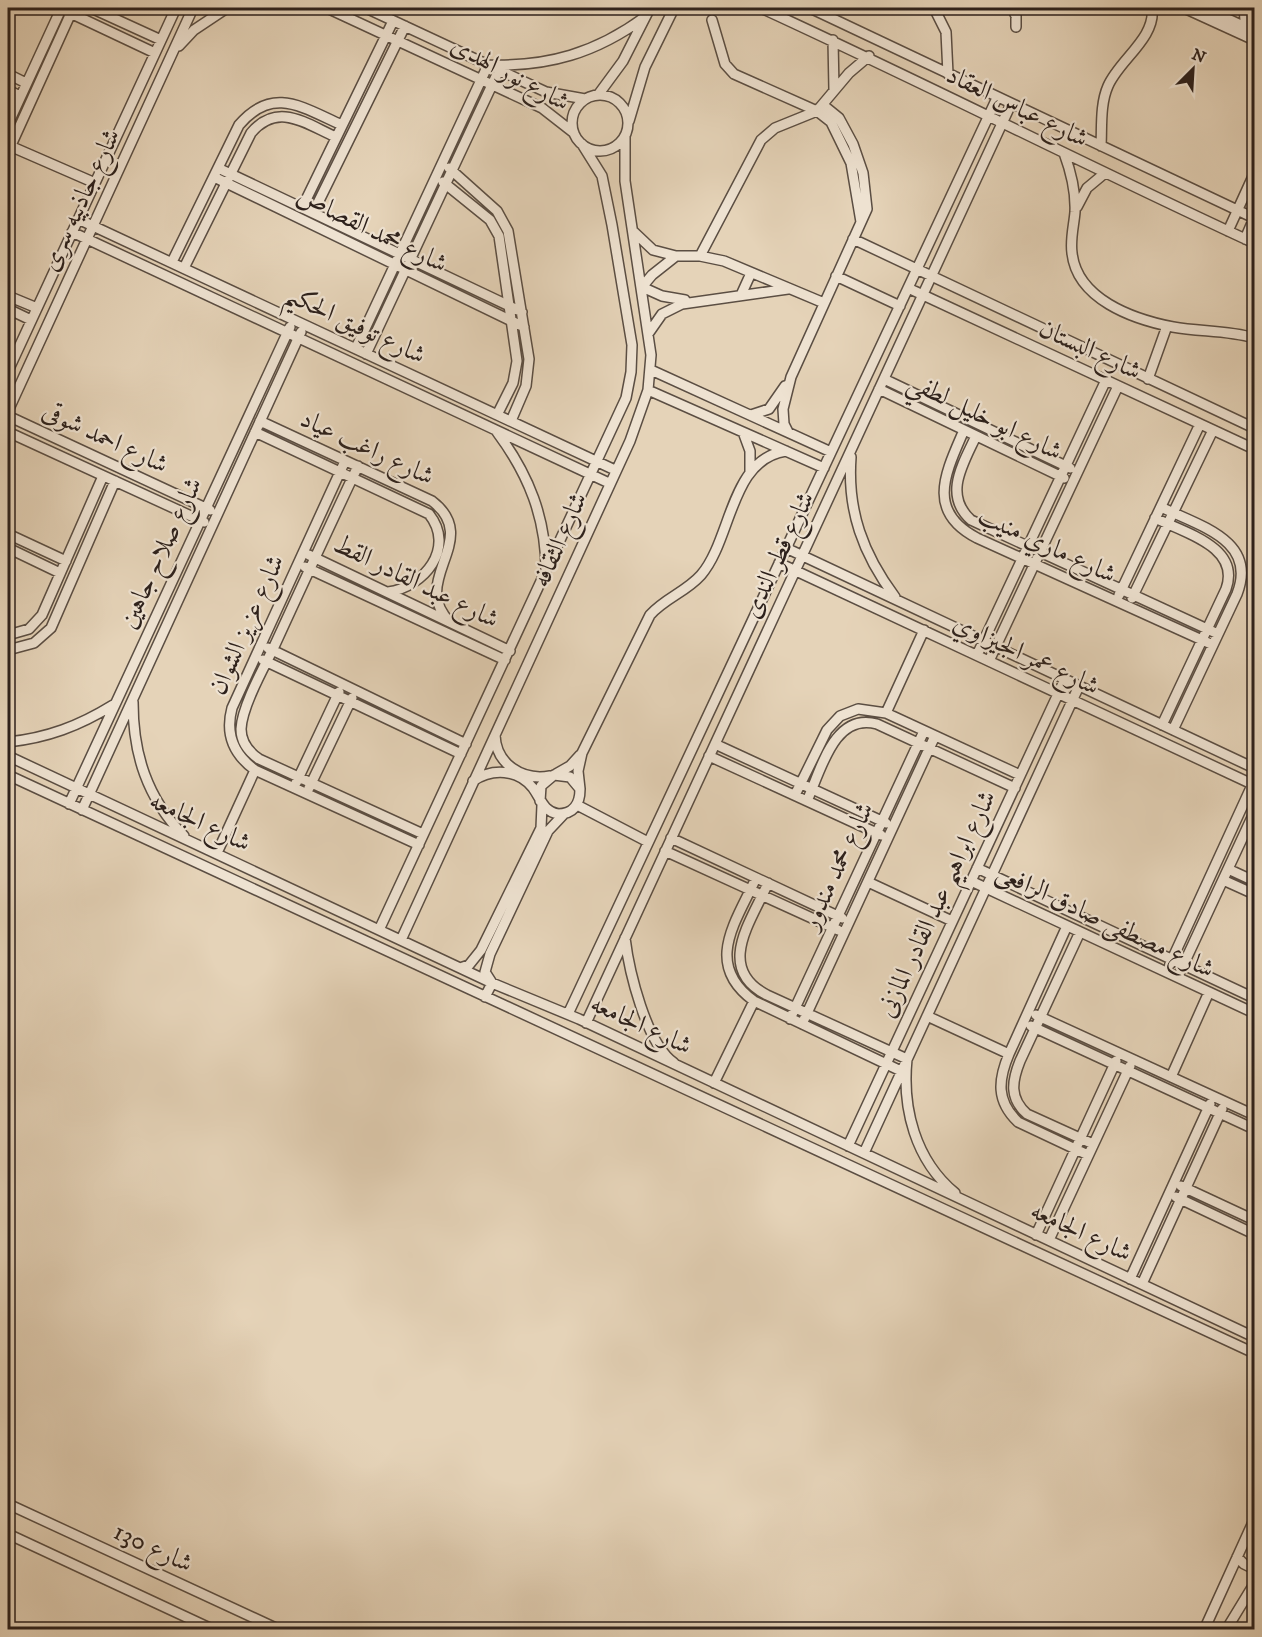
<svg xmlns="http://www.w3.org/2000/svg" width="1262" height="1637" viewBox="0 0 1262 1637" font-family="'IM FELL DW Pica',Amiri,serif">
<style>
.lines{fill:none;stroke-linecap:round;stroke-linejoin:round}
.minor-casing{stroke:#5b4e43;stroke-width:12}
.minor{stroke:#eee2d1;stroke-width:9}
.labels{text-anchor:middle;dominant-baseline:central;stroke-width:4.5;stroke-linejoin:round;paint-order:stroke}
.street-label{font-size:26px;fill:#2d211c;stroke:#eee2d1}
</style>
<rect width="100%" height="100%" fill="#e5d3b8"/>
<filter id="stains"><feTurbulence type="fractalNoise" baseFrequency=".00333" numOctaves="4"/><feColorMatrix values="0 0 0 0 .2 0 0 0 0 .09 0 0 0 0 .02 0 0 0 .5 -.17"/></filter>
<radialGradient id="worn" r=".72"><stop offset=".6" stop-color="#630" stop-opacity="0"/><stop offset="1" stop-color="#630" stop-opacity=".3"/></radialGradient>
<g class="lines">
<!-- minor casing -->
<g class="minor-casing">
<path id="minor" d="M91,8L161,40
M327,8L542,108L574,133
M366,8L546,92L585,99
M761,8C927,84 1089,167 1254,243
M810,8L1254,218
M934,8L946,32L948,74
M1012,8L1016,16V27
M1184,8L1254,40
M1204,8L1254,31
M1244,8L1245,20L1250,28
M66,11L155,53
M1214,12L1231,8
M712,20L725,64L734,74L817,111L831,122L851,163L861,222
M833,40L834,90
M179,46L194,30L227,8
M8,74L26,83
M8,90L20,96
M598,95L623,61L650,8
M572 123a28 28 0 1 1 56 0a28 28 0 1 1-56 0Z
M629,121L645,67L674,8
M8,124L61,9
M10,146L95,183
M1101,146C1102,127 1100,104 1108,86C1119,60 1156,38 1152,8
M8,152L71,13
M1064,153C1071,172 1076,191 1075,212C1074,225 1070,239 1072,253C1077,299 1132,319 1173,327C1200,332 1227,330 1254,338
M218,168L522,312
M449,168L497,211L508,231L529,359L526,386L511,421
M214,177L524,327
M443,182L490,220L499,236L517,361L513,383L497,415
M1077,207L1087,188L1105,173
M302,208L393,21
M313,213L405,26
M78,219L615,470
M1228,231L1254,174
M72,232L609,483
M634,232L653,250L676,256H700L724,261L824,303
M853,239L1254,428
M1245,239L1254,218
M676,256L652,275L642,287L662,296L685,300
M700,256L761,140L775,128L817,111L849,73L869,56
M172,262L239,125C273,85 303,108 342,125
M184,268L251,133C278,101 306,124 336,137
M836,276L900,306
M908,288L1254,449
M741,295L751,273
M8,296L37,308
M8,309L31,320
M648,334L662,314L682,304L788,289
M356,348L488,65C548,67 596,53 645,17
M366,354L499,70
M651,370L831,452
M8,371L176,8
M884,379L1070,468
M1148,379L1167,326
M879,389L1064,478
M648,390L824,468
M8,411L193,8
M751,415L769,409L785,386
M8,416L210,510
M260,421L432,501C483,540 408,580 450,622
M964,430C946,472 925,511 977,538L1213,645
M8,432L204,522
M255,432L429,514C456,548 424,587 388,592
M497,432C529,475 546,518 546,571
M743,432L750,451V471
M788,432L784,424L783,409L791,377L867,209L863,173L853,144L839,118L823,105
M976,436C963,464 943,495 971,520L1218,634
M851,457C847,511 863,554 895,597
M345,461L232,708C225,734 233,754 255,770L419,845
M358,466C329,527 301,588 273,649C263,669 242,707 241,729C241,743 249,752 259,759L423,834
M1161,507C1199,526 1258,540 1237,594L1173,730
M1155,518C1185,533 1241,547 1226,589L1162,725
M8,534L66,561
M8,548L60,573
M786,548L1254,768
M309,555L510,651
M779,563L1254,785
M305,567L505,660
M1119,595L1200,424
M1132,598L1213,430
M8,635L29,629L42,615L103,476
M268,648L466,744
M8,650L34,643L51,628L115,481
M977,655L1106,380
M263,660L461,754
M989,661L1118,386
M133,702C133,754 147,798 184,836
M886,713L924,630
M495,735C496,764 522,781 550,776
M8,742C47,738 79,726 113,705
M715,744L886,823
M8,756L492,983L579,1019L1254,1337
M709,756L881,835
M556,774L570,766L580,755
M8,775L1254,1353
M473,781C492,768 518,769 533,788C541,799 543,811 558,814C573,814 580,805 580,789L570,777L554,775L541,786L540,801
M296,783L339,692
M309,788L352,698
M580,789L578,771L582,753L650,615C665,598 686,592 701,575C732,539 730,459 786,451
M795,795L827,730L840,716L858,709L886,713L1020,775
M807,801C821,770 834,712 877,724L1015,788
M69,804L290,327
M577,805L648,842
M82,810L301,332
M671,838L842,918
M665,851L838,930
M217,853L255,770
M977,868L1254,998
M1228,869L1254,881
M756,878C736,922 703,964 754,1001L901,1071
M1223,880L1254,894
M971,881L1254,1013
M868,882L952,921
M768,883C751,922 715,968 767,995L907,1059C902,1108 915,1160 955,1193
M1067,926L1009,1054C998,1080 996,1101 1018,1122L1088,1155
M379,930L626,398L631,372L632,345L612,225L602,176L582,144
M1080,932L1020,1061C1012,1081 1009,1098 1027,1114L1093,1144
M625,938C629,971 646,1043 674,1063
M401,940L630,441L648,390L651,355L625,181V136
M1170,964L1254,781
M460,968L469,965L481,950L541,828L542,805
M1181,970L1254,813
M485,997L492,983L485,972L490,954L548,831L564,814
M568,1014L997,98
M1036,1015L1254,1115
M927,1016L1009,1054
M790,1019L924,731
M586,1023L1011,104
M802,1024L935,736
M1031,1026L1254,1129
M1171,1077L1209,992
M714,1083L754,1001
M848,1146L1065,679
M864,1153L1079,686
M1181,1186L1254,1220
M1176,1197L1254,1234
M1036,1235L1116,1061
M1049,1240L1130,1066
M1130,1279L1210,1104
M1142,1284L1222,1109
M8,1504L280,1630
M8,1534L214,1630
M1237,1557L1244,1564L1254,1569
M1204,1630L1254,1520
M1226,1630L1254,1584"/>
</g>
<!-- minor -->
<use href="#minor" class="minor"/>
</g>
<g class="labels">
<!-- street labels -->
<g class="street-label">
<text transform="translate(510 74) rotate(28)">شارع نور الهدى</text>
<text transform="translate(1017 107) rotate(26)">شارع عباس العقاد</text>
<text transform="translate(81 200) rotate(-65)">شارع جاذبيه سرى</text>
<text transform="translate(372 230) rotate(26)">شارع محمد القصاص</text>
<text transform="translate(355 325) rotate(25)">شارع توفيق الحكيم</text>
<text transform="translate(1090 350) rotate(25)">شارع البستان</text>
<text transform="translate(985 417) rotate(26)">شارع ابو خليل لطفي</text>
<text transform="translate(105 438) rotate(25)">شارع احمد شوقى</text>
<text transform="translate(367 448) rotate(25)">شارع راغب عياد</text>
<text transform="translate(560 540) rotate(-66)">شارع الثقافه</text>
<text transform="translate(1047 545) rotate(25)">شارع ماري منيب</text>
<text transform="translate(161 553) rotate(-65)">شارع صلاح جاهين</text>
<text transform="translate(779 555) rotate(-65)">شارع قطر الندى</text>
<text transform="translate(416 582) rotate(26)">شارع عبد القادر القط</text>
<text transform="translate(247 625) rotate(-66)">شارع عزيز الشوان</text>
<text transform="translate(1026 655) rotate(25)">شارع عمر الجيزاوي</text>
<text transform="translate(200 822) rotate(25)">شارع الجامعه</text>
<text transform="translate(838 866) rotate(-65)">شارع محمد مندور</text>
<text transform="translate(937 904) rotate(-65)">شارع ابراهيم عبد القادر المازنى</text>
<text transform="translate(1105 921) rotate(25)">شارع مصطفى صادق الرافعى</text>
<text transform="translate(641 1025) rotate(25)">شارع الجامعه</text>
<text transform="translate(1081 1232) rotate(25)">شارع الجامعه</text>
<text transform="translate(153 1548) rotate(25)">شارع 130</text>
</g>
</g>
<!-- margin -->
<rect width="1262" height="1637" fill="none" stroke="#e5d3b8" stroke-width="30"/>
<rect x="9" y="9" width="1244" height="1619" fill="none" stroke="#2d211c" stroke-width="3"/>
<rect x="15" y="15" width="1232" height="1607" fill="none" stroke="#2d211c" stroke-width="1.5"/>
<!-- north arrow -->
<g transform="translate(1193 69) rotate(24)" stroke="#eee2d1" stroke-width="4.5" paint-order="stroke">
<path d="M0-4.5L10 22L0 15L-10 22Z" fill="#2d211c"/>
<text y="-9" font-size="16" font-weight="bold" text-anchor="middle" fill="#2d211c">N</text>
</g>
<rect width="100%" height="100%" filter="url(#stains)"/>
<rect width="100%" height="100%" fill="url(#worn)"/>
</svg>
